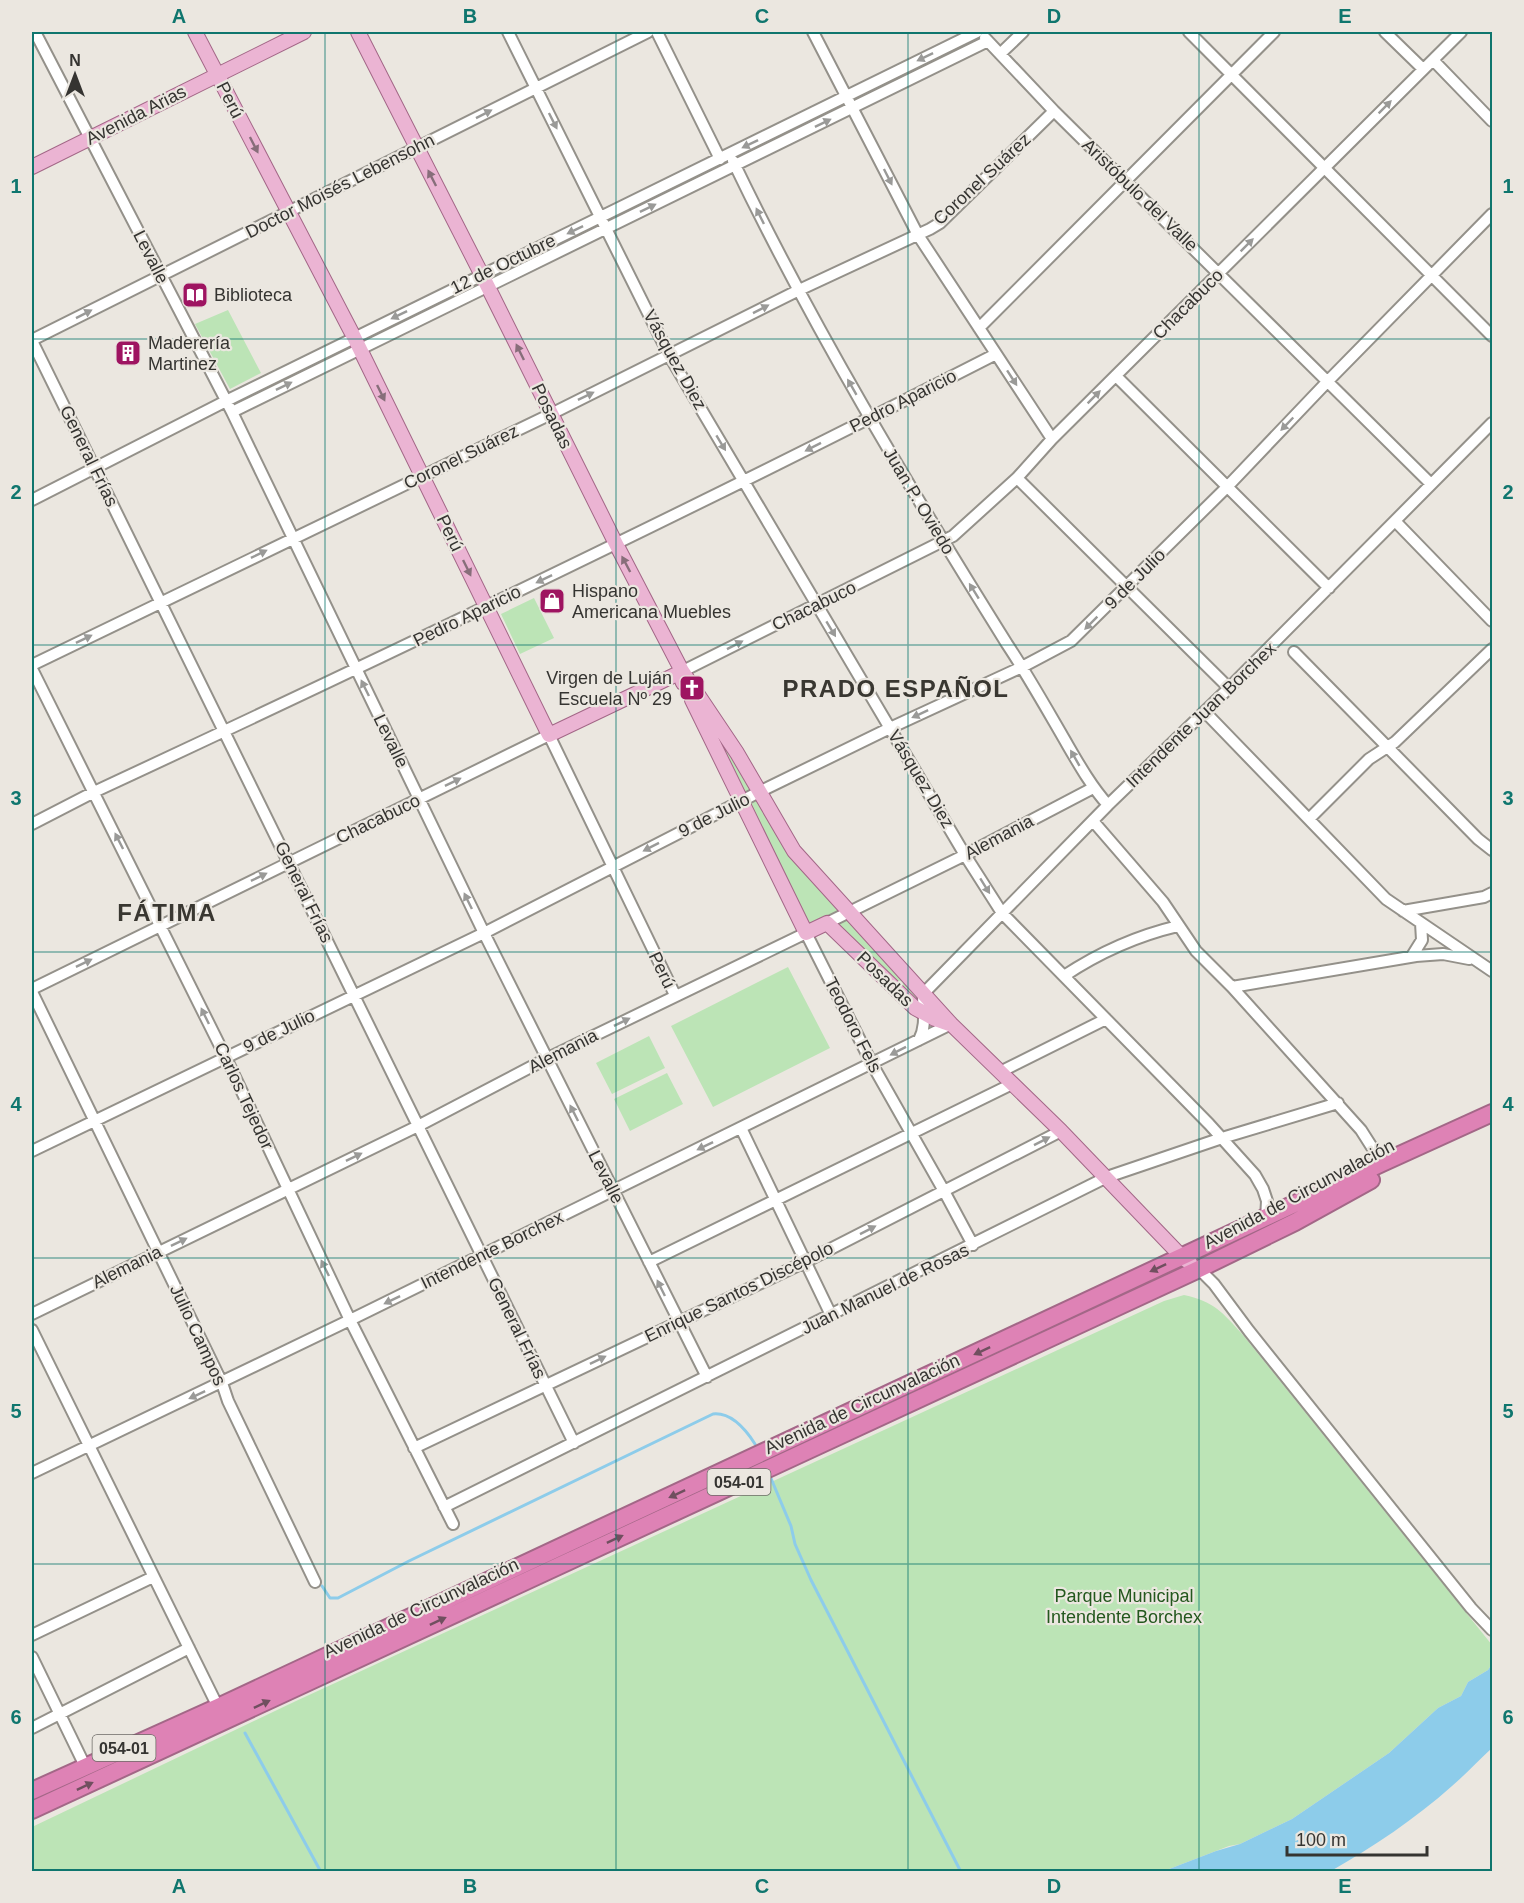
<svg xmlns="http://www.w3.org/2000/svg" width="1524" height="1903" viewBox="0 0 1524 1903" font-family="Arial,sans-serif">
<style>
.green{fill:#bce4b6}
.water{fill:#8dccea}
.lines{fill:none;stroke-linecap:round;stroke-linejoin:round}
.stream{stroke:#8dccea;stroke-width:3}
.minor-casing{stroke:#94918a;stroke-width:14}
.major-casing{stroke:#a36787;stroke-width:16}
.highway-casing{stroke:#a36787;stroke-width:20}
.minor{stroke:#fff;stroke-width:10}
.major{stroke:#ebb4d3;stroke-width:14}
.highway{stroke:#de82b5;stroke-width:16}
.oneway{fill:#9a9a98}
.oneway2{fill:#876e7a}
.oneway3{fill:#704f5f}
.grid{fill:none;stroke:#0f766e;stroke-width:1.5;stroke-opacity:0.55}
.labels{text-anchor:middle;dominant-baseline:central;stroke-width:4.5;stroke-linejoin:round;paint-order:stroke}
.shield{fill:#ebe7e0;stroke:#6c6a66;stroke-width:1.5}
.shield-label{font-size:16px;font-weight:bold;fill:#353431}
.street-label{font-size:18px;fill:#353431;stroke:#ebe7e0}
.poi-label{font-size:18px;fill:#353431;stroke:#ebe7e0;text-anchor:start}
.park-label{font-size:18px;fill:#23581d;stroke:#ebe7e0}
.district-label{font-size:24px;font-weight:bold;letter-spacing:1.5px;fill:#393731;stroke:#ebe7e0}
.neatline{fill:none;stroke:#0f766e;stroke-width:2}
.grid-label{font-size:20px;text-anchor:middle;font-weight:bold;fill:#0f766e}
</style>
<rect width="100%" height="100%" fill="#ebe7e0"/>
<!-- green -->
<path class="green" d="M228,310L261,373L230,389L195,324Z
M534,598L554,638L520,654L501,614Z
M696,693L794,851L923,994V1014L827,923L806,933Z
M788,967L830,1048L713,1107L671,1026Z
M649,1036L665,1068L612,1094L596,1063Z
M667,1073L683,1104L630,1131L614,1099Z
M1184,1295C1215,1302 1222,1312 1243,1335L1492,1645V1664L1488,1670L1468,1682L1461,1696L1438,1708L1389,1753L1292,1819L1240,1844L1229,1846L1164,1871L32,1872V1827L296,1701L1164,1301Z"/>
<!-- water -->
<path class="water" d="M1492,1664V1748C1479,1760 1466,1774 1452,1786C1415,1819 1373,1847 1331,1871H1164L1216,1851L1240,1844L1292,1819L1389,1753L1438,1708L1461,1696L1468,1682L1488,1670Z"/>
<g class="lines">
<!-- stream -->
<path class="stream" d="M770,1476L791,1526L795,1544L811,1580L961,1872
M322,1586L330,1598H338L409,1561L713,1414C732,1412 746,1430 755,1444
M245,1733L321,1872"/>
<!-- minor casing -->
<g class="minor-casing">
<path id="minor" d="M35,32L232,412L484,933L707,1377
M508,32L669,355L965,855L1002,913L1209,1124L1255,1175L1263,1189L1267,1201L1266,1218
M657,32L720,159
M813,32L918,235L1052,439
M1189,32L1492,336
M1385,32L1423,69
M985,38L1054,111L1431,484
M1000,54L1023,32
M1433,60L1492,121
M733,161C813,328 909,487 1007,644C1027,674 1045,706 1063,737C1077,761 1090,785 1108,805
M979,328L1274,32
M32,340L648,32
M32,341L574,1443
M1116,376L1329,588
M232,412L988,41
M1017,478L1229,688
M32,500L226,401L977,32
M1396,522L1492,621
M1294,652L1478,839L1492,850
M32,665L551,414L797,291L930,229L940,223L1054,111
M32,669L226,1058L350,1320L453,1524
M679,673L953,536L1017,478L1052,439L1461,32
M1205,712L1386,899L1492,971
M1309,819L1369,759L1395,742L1492,649
M1093,821L1163,902L1196,951L1232,987L1361,1130L1382,1163
M32,824L94,792C397,651 699,506 996,354
M1403,911L1484,897L1492,893
M827,923L965,855L1093,788
M1412,956L1422,940L1421,923
M1064,976C1100,952 1136,936 1178,926
M1232,987L1416,956L1443,954L1469,959
M32,989L549,735L675,995
M32,992L222,1383L228,1401L315,1582
M919,1040C927,1025 923,1011 923,994L1108,805L1229,688L1492,423
M1000,1072L1106,1019
M741,1128L831,1315
M32,1151L484,933L759,792L890,728L1022,667L1071,641L1227,487L1327,382L1492,214
M649,1262L1012,1084
M1199,1269L1214,1284L1249,1331L1471,1608L1492,1630
M32,1314L418,1126L546,1059L806,933L872,1064L944,1191L973,1245
M32,1330L220,1711
M414,1448L805,1262L1061,1131
M32,1473L350,1320L951,1024
M444,1507L1107,1177L1222,1138L1338,1103
M32,1635L153,1577
M32,1657L85,1766
M32,1728L189,1648"/>
</g>
<!-- major casing -->
<g class="major-casing">
<path id="major" d="M195,32L354,337L549,735L679,673L683,683
M358,32L488,287L616,544L682,671L737,753L794,851L951,1024L1061,1131L1182,1257L1190,1263
M32,167L304,32
M692,700L806,933L827,923L915,1008L935,1019L949,1024"/>
</g>
<!-- highway casing -->
<g class="highway-casing">
<path id="highway" d="M32,1791L218,1707L1382,1163L1492,1113
M32,1810L1199,1269L1295,1222L1371,1180"/>
</g>
<!-- minor -->
<use href="#minor" class="minor"/>
<!-- major -->
<use href="#major" class="major"/>
<!-- highway -->
<use href="#highway" class="highway"/>
</g>
<!-- one-way arrows -->
<defs><path id="oneway-solid" d="M-6-.8H1V-3.2L6.5 0L1 3.2V.8H-6Z" transform="scale(1.5)"/></defs>
<g class="oneway">
<use href="#oneway-solid" transform="translate(925 57) rotate(154)"/>
<use href="#oneway-solid" transform="translate(1385 107) rotate(-45)"/>
<use href="#oneway-solid" transform="translate(484 114) rotate(-27)"/>
<use href="#oneway-solid" transform="translate(553 121) rotate(63)"/>
<use href="#oneway-solid" transform="translate(823 123) rotate(-26)"/>
<use href="#oneway-solid" transform="translate(750 144) rotate(154)"/>
<use href="#oneway-solid" transform="translate(888 177) rotate(63)"/>
<use href="#oneway-solid" transform="translate(648 208) rotate(-26)"/>
<use href="#oneway-solid" transform="translate(760 216) rotate(-116)"/>
<use href="#oneway-solid" transform="translate(575 230) rotate(154)"/>
<use href="#oneway-solid" transform="translate(1247 245) rotate(-45)"/>
<use href="#oneway-solid" transform="translate(761 309) rotate(-27)"/>
<use href="#oneway-solid" transform="translate(84 314) rotate(-27)"/>
<use href="#oneway-solid" transform="translate(399 315) rotate(154)"/>
<use href="#oneway-solid" transform="translate(1012 378) rotate(57)"/>
<use href="#oneway-solid" transform="translate(284 386) rotate(-26)"/>
<use href="#oneway-solid" transform="translate(852 387) rotate(-120)"/>
<use href="#oneway-solid" transform="translate(586 396) rotate(-26)"/>
<use href="#oneway-solid" transform="translate(1094 397) rotate(-45)"/>
<use href="#oneway-solid" transform="translate(1287 424) rotate(134)"/>
<use href="#oneway-solid" transform="translate(721 443) rotate(59)"/>
<use href="#oneway-solid" transform="translate(813 447) rotate(153)"/>
<use href="#oneway-solid" transform="translate(259 554) rotate(-26)"/>
<use href="#oneway-solid" transform="translate(544 579) rotate(154)"/>
<use href="#oneway-solid" transform="translate(974 591) rotate(-122)"/>
<use href="#oneway-solid" transform="translate(1091 623) rotate(135)"/>
<use href="#oneway-solid" transform="translate(831 629) rotate(59)"/>
<use href="#oneway-solid" transform="translate(84 639) rotate(-26)"/>
<use href="#oneway-solid" transform="translate(735 645) rotate(-27)"/>
<use href="#oneway-solid" transform="translate(365 688) rotate(-116)"/>
<use href="#oneway-solid" transform="translate(920 714) rotate(155)"/>
<use href="#oneway-solid" transform="translate(1075 758) rotate(-120)"/>
<use href="#oneway-solid" transform="translate(453 782) rotate(-26)"/>
<use href="#oneway-solid" transform="translate(119 841) rotate(-117)"/>
<use href="#oneway-solid" transform="translate(651 847) rotate(153)"/>
<use href="#oneway-solid" transform="translate(259 877) rotate(-26)"/>
<use href="#oneway-solid" transform="translate(985 886) rotate(58)"/>
<use href="#oneway-solid" transform="translate(468 901) rotate(-116)"/>
<use href="#oneway-solid" transform="translate(84 963) rotate(-26)"/>
<use href="#oneway-solid" transform="translate(205 1016) rotate(-116)"/>
<use href="#oneway-solid" transform="translate(622 1022) rotate(-26)"/>
<use href="#oneway-solid" transform="translate(898 1051) rotate(153)"/>
<use href="#oneway-solid" transform="translate(574 1113) rotate(-117)"/>
<use href="#oneway-solid" transform="translate(1042 1141) rotate(-27)"/>
<use href="#oneway-solid" transform="translate(705 1146) rotate(154)"/>
<use href="#oneway-solid" transform="translate(354 1157) rotate(-26)"/>
<use href="#oneway-solid" transform="translate(868 1230) rotate(-27)"/>
<use href="#oneway-solid" transform="translate(179 1242) rotate(-26)"/>
<use href="#oneway-solid" transform="translate(325 1268) rotate(-116)"/>
<use href="#oneway-solid" transform="translate(661 1288) rotate(-116)"/>
<use href="#oneway-solid" transform="translate(392 1300) rotate(154)"/>
<use href="#oneway-solid" transform="translate(598 1360) rotate(-26)"/>
<use href="#oneway-solid" transform="translate(197 1395) rotate(155)"/>
</g>
<g class="oneway2">
<use href="#oneway-solid" transform="translate(254 145) rotate(63)"/>
<use href="#oneway-solid" transform="translate(432 178) rotate(-117)"/>
<use href="#oneway-solid" transform="translate(520 352) rotate(-116)"/>
<use href="#oneway-solid" transform="translate(381 393) rotate(64)"/>
<use href="#oneway-solid" transform="translate(626 564) rotate(-118)"/>
<use href="#oneway-solid" transform="translate(467 568) rotate(64)"/>
</g>
<g class="oneway3">
<use href="#oneway-solid" transform="translate(1158 1268) rotate(155)"/>
<use href="#oneway-solid" transform="translate(982 1351) rotate(155)"/>
<use href="#oneway-solid" transform="translate(677 1494) rotate(155)"/>
<use href="#oneway-solid" transform="translate(615 1539) rotate(-25)"/>
<use href="#oneway-solid" transform="translate(438 1621) rotate(-25)"/>
<use href="#oneway-solid" transform="translate(262 1704) rotate(-25)"/>
<use href="#oneway-solid" transform="translate(85 1786) rotate(-25)"/>
</g>
<!-- grid -->
<path class="grid" d="M325,32V1872M616,32V1872M908,32V1872M1199,32V1872M32,339H1492M32,645H1492M32,952H1492M32,1258H1492M32,1564H1492"/>
<!-- icons -->
<defs>
<g id="library-square" transform="scale(1.35)"><rect x="-9" y="-9" width="18" height="18" rx="4" fill="#9e1461" stroke="#ebe7e0"/><path d="M-6-4Q-3-5.5-.7-3.5V5Q-3 3-6 4ZM6-4Q3-5.5 .7-3.5V5Q3 3 6 4Z" fill="#fff"/></g>
<g id="building-square" transform="scale(1.35)"><rect x="-9" y="-9" width="18" height="18" rx="4" fill="#9e1461" stroke="#ebe7e0"/><path d="M-4-6H4V6H1V3H-1V6H-4ZM-2.5-4.3h1.7v1.8h-1.7ZM.8-4.3h1.7v1.8H.8ZM-2.5-1h1.7V.8h-1.7ZM.8-1h1.7V.8H.8Z" fill="#fff"/></g>
<g id="shop-square" transform="scale(1.35)"><rect x="-9" y="-9" width="18" height="18" rx="4" fill="#9e1461" stroke="#ebe7e0"/><path d="M-5-2.5h2.3a2.7 3.5 0 0 1 5.4 0H5L5.5 6h-11ZM-1.5-2.5h3a1.5 2.3 0 0 0-3 0Z" fill="#fff"/></g>
<g id="church-square" transform="scale(1.35)"><rect x="-9" y="-9" width="18" height="18" rx="4" fill="#9e1461" stroke="#ebe7e0"/><path d="M-1.2-6h2.4v3.5h3.3v2.4h-3.3V6h-2.4V-.1h-3.3v-2.4h3.3Z" fill="#fff"/></g>
</defs>
<g fill-rule="evenodd">
<use href="#library-square" x="195" y="295"/>
<use href="#building-square" x="128" y="353"/>
<use href="#shop-square" x="552" y="601"/>
<use href="#church-square" x="692" y="688"/>
</g>
<g class="labels">
<!-- shield labels -->
<g class="shield">
<rect x="707.5" y="1469" width="63" height="26" rx="4.5"/>
<rect x="92.5" y="1735" width="63" height="26" rx="4.5"/>
</g>
<g class="shield-label">
<text x="739" y="1482">054-01</text>
<text x="124" y="1748">054-01</text>
</g>
<!-- street labels -->
<g class="street-label">
<text transform="translate(230 100) rotate(63)">Perú</text>
<text transform="translate(136 115) rotate(-27)">Avenida Arias</text>
<text transform="translate(982 179) rotate(-43)">Coronel Suárez</text>
<text transform="translate(340 186) rotate(-27)">Doctor Moisés Lebensohn</text>
<text transform="translate(1140 195) rotate(44)">Aristóbulo del Valle</text>
<text transform="translate(151 257) rotate(63)">Levalle</text>
<text transform="translate(503 264) rotate(-26)">12 de Octubre</text>
<text transform="translate(1188 304) rotate(-45)">Chacabuco</text>
<text transform="translate(675 360) rotate(61)">Vásquez Diez</text>
<text transform="translate(903 401) rotate(-27)">Pedro Aparicio</text>
<text transform="translate(552 416) rotate(64)">Posadas</text>
<text transform="translate(89 456) rotate(64)">General Frías</text>
<text transform="translate(461 457) rotate(-26)">Coronel Suárez</text>
<text transform="translate(919 501) rotate(59)">Juan P. Oviedo</text>
<text transform="translate(450 533) rotate(64)">Perú</text>
<text transform="translate(1135 579) rotate(-45)">9 de Julio</text>
<text transform="translate(814 606) rotate(-26)">Chacabuco</text>
<text transform="translate(467 616) rotate(-26)">Pedro Aparicio</text>
<text transform="translate(1201 715) rotate(-44)">Intendente Juan Borchex</text>
<text transform="translate(391 741) rotate(64)">Levalle</text>
<text transform="translate(921 779) rotate(59)">Vásquez Diez</text>
<text transform="translate(714 815) rotate(-27)">9 de Julio</text>
<text transform="translate(378 819) rotate(-26)">Chacabuco</text>
<text transform="translate(999 837) rotate(-28)">Alemania</text>
<text transform="translate(304 892) rotate(64)">General Frías</text>
<text transform="translate(662 970) rotate(64)">Perú</text>
<text transform="translate(885 979) rotate(44)">Posadas</text>
<text transform="translate(853 1025) rotate(63)">Teodoro Fels</text>
<text transform="translate(279 1031) rotate(-26)">9 de Julio</text>
<text transform="translate(563 1051) rotate(-27)">Alemania</text>
<text transform="translate(244 1096) rotate(65)">Carlos Tejedor</text>
<text transform="translate(606 1177) rotate(63)">Levalle</text>
<text transform="translate(1299 1194) rotate(-28)">Avenida de Circunvalación</text>
<text transform="translate(492 1250) rotate(-26)">Intendente Borchex</text>
<text transform="translate(127 1267) rotate(-26)">Alemania</text>
<text transform="translate(885 1289) rotate(-26)">Juan Manuel de Rosas</text>
<text transform="translate(739 1292) rotate(-26)">Enrique Santos Discépolo</text>
<text transform="translate(517 1328) rotate(64)">General Frías</text>
<text transform="translate(198 1335) rotate(65)">Julio Campos</text>
<text transform="translate(862 1404) rotate(-25)">Avenida de Circunvalación</text>
<text transform="translate(421 1608) rotate(-25)">Avenida de Circunvalación</text>
</g>
<!-- poi labels -->
<g class="poi-label">
<text x="214" y="295">Biblioteca</text>
<text x="148" y="343">Maderería<tspan x="148" dy="21">Martinez</tspan></text>
<text x="572" y="591">Hispano<tspan x="572" dy="21">Americana Muebles</tspan></text>
<text x="672" y="678" text-anchor="end">Virgen de Luján<tspan x="672" dy="21">Escuela Nº 29</tspan></text>
</g>
<!-- park labels -->
<g class="park-label">
<text x="1124" y="1596">Parque Municipal<tspan x="1124" dy="21">Intendente Borchex</tspan></text>
</g>
<!-- district labels -->
<g class="district-label">
<text x="896" y="688">PRADO ESPAÑOL</text>
<text x="167" y="912">FÁTIMA</text>
</g>
</g>
<!-- border -->
<rect width="1524" height="1903" fill="none" stroke="#ebe7e0" stroke-width="66"/>
<!-- north arrow -->
<g transform="translate(75 75)" stroke="#ebe7e0" stroke-width="4.5" paint-order="stroke">
<path d="M0-4.5L10 22L0 15L-10 22Z" fill="#353431"/>
<text y="-9" font-size="16" font-weight="bold" text-anchor="middle" fill="#353431">N</text>
</g>
<!-- scale -->
<path d="M1287 1846v9h140v-9" fill="none" stroke="#353431" stroke-width="3"/>
<text x="1296" y="1846" font-size="18" fill="#353431" stroke="#ebe7e0" stroke-width="4.5" paint-order="stroke">100 m</text>
<rect x="33" y="33" width="1458" height="1837" class="neatline"/>
<g class="grid-label">
<text x="179" y="23">A</text>
<text x="470" y="23">B</text>
<text x="762" y="23">C</text>
<text x="1054" y="23">D</text>
<text x="1345" y="23">E</text>
<text x="16" y="193">1</text>
<text x="1508" y="193">1</text>
<text x="16" y="499">2</text>
<text x="1508" y="499">2</text>
<text x="16" y="805">3</text>
<text x="1508" y="805">3</text>
<text x="16" y="1111">4</text>
<text x="1508" y="1111">4</text>
<text x="16" y="1418">5</text>
<text x="1508" y="1418">5</text>
<text x="16" y="1724">6</text>
<text x="1508" y="1724">6</text>
<text x="179" y="1893">A</text>
<text x="470" y="1893">B</text>
<text x="762" y="1893">C</text>
<text x="1054" y="1893">D</text>
<text x="1345" y="1893">E</text>
</g>
</svg>
